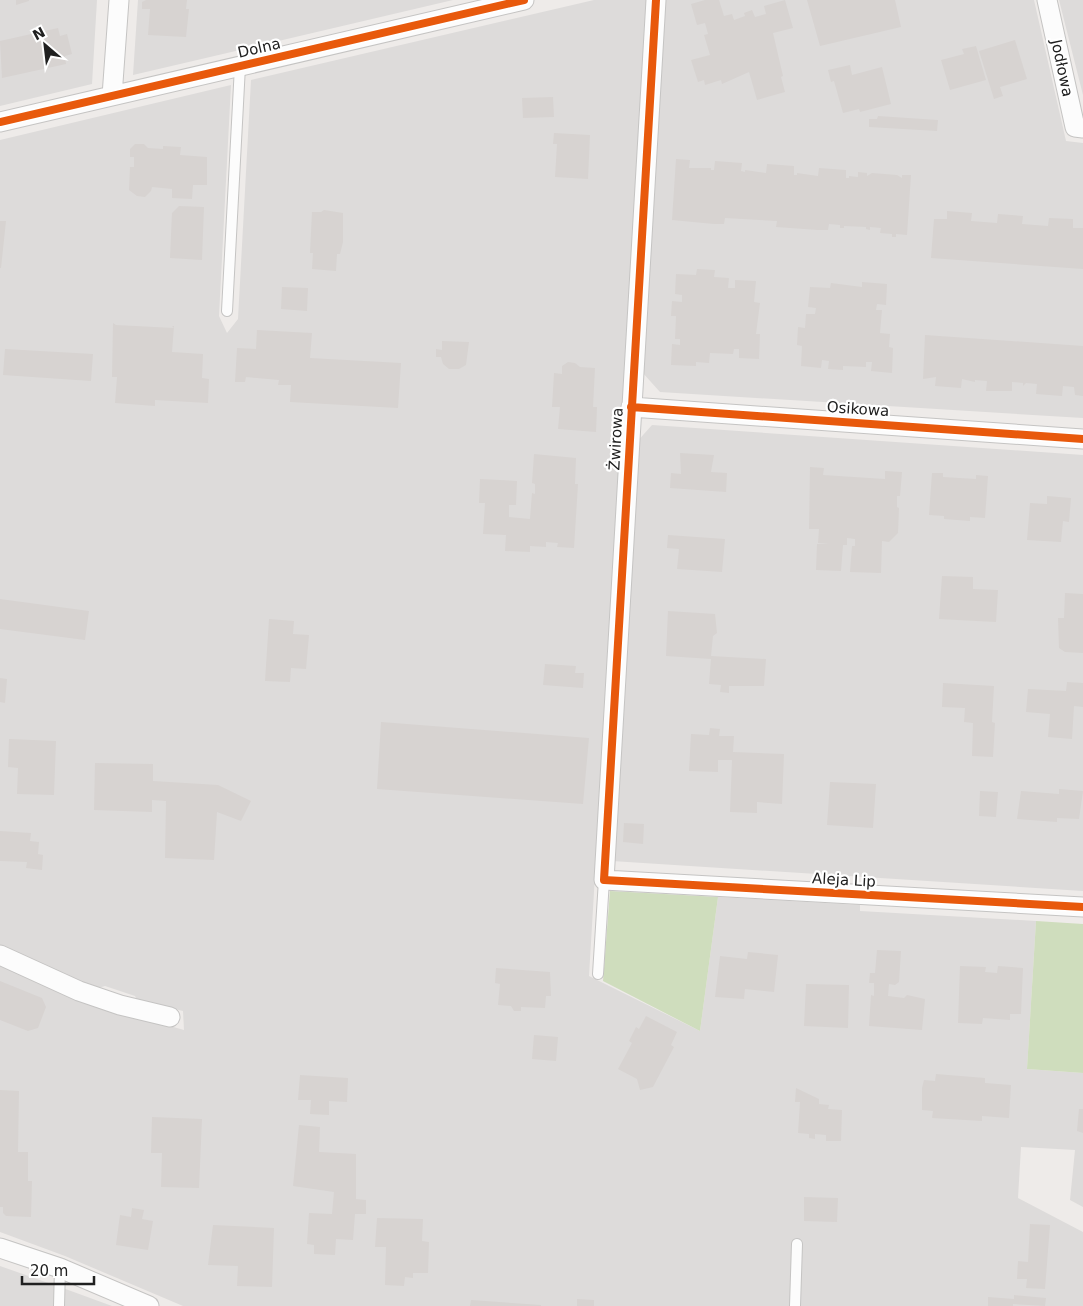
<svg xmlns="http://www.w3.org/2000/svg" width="1083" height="1306" viewBox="0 0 1083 1306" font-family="'DejaVu Sans',sans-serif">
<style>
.residential{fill:#dddbda}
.forest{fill:#cfddbd}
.building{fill:#d7d3d1}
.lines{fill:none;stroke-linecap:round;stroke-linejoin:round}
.service-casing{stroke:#c5c4c3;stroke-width:12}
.minor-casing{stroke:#c5c4c3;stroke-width:21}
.service{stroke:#fcfcfc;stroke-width:10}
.minor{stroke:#fcfcfc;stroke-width:19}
.cycleway-casing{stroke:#fff;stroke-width:11}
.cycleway{stroke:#e8590c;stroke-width:8}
.labels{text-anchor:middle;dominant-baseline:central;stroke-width:4.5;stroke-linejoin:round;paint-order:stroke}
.street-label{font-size:15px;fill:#202020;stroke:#fff}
</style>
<rect width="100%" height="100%" fill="#eeebe9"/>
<!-- residential -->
<path class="residential" d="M0,0H97L92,84L0,106Z
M138,0H453L133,75Z
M594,0H647L589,976L700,1031L718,897L860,905V911L1036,921L1027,1069L1083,1073V1207L1070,1200L1075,1150L1021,1147L1018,1198L1083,1232V1306H183L65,1256L0,1232V964L103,1007L184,1030L183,1011L137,1000L135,996L105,986L98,988L0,947V140L231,85L219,316L227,333L238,319L251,80Z
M666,0H1034L1066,141L1083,143V418L660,392L642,372L655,112Z
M1059,0H1083V95Z
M652,425L1083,455V891L612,861L635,444Z
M0,1266L71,1291L112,1306H0Z"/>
<!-- forest -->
<path class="forest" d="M610,891L718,897L700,1031L603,981Z
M1036,921L1083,924V1073L1027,1069Z"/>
<!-- building -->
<path class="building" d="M16,0H29V1L16,5Z
M146,0H187L186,9H189L186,37L148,35L150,9H142V2Z
M705,0H719L724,16L732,14L734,20L745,16L744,13L752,10L755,17L766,14L764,6L785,0L793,28L773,33L783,76L781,77L785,92L757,100L749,72L722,84L721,80L705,85L704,80L698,82L691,60L710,55L704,35L708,34L705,23L697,25L691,4Z
M807,0H895L901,27L820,46Z
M58,28L60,36L67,34L72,54L65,56L66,64L2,78L0,41Z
M1015,40L1027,79L1000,87L1003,96L994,99L979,51Z
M976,46L986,80L950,90L941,60L964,54L962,49Z
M850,65L852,75L882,67L891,104L860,112L859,109L843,113L834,81L831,82L828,70Z
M553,97L554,117L523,118L522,98Z
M878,116L938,120L937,131L869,127V119H877Z
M554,133L590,135L588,179L555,177L557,144H553Z
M135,144H144L148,148L163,149V146L181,147L180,155L207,157V185H193L192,199L172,198V189L152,187L151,191L145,197L137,196L129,190L130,167H134V157H130V149Z
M676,159L690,160L689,168H711V170H714L715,161L742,163L741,171L745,172V170L766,173L767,164L794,166V175H797V173L818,176L819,168L846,170V178H849V176L858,177V172L867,173V176L872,173L897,175L902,178V175H911L907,235L896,234V237H892V234L880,233L881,228L870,227V230L866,229V227L844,226V228H840V225L829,224L828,230H818L776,227L777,221L725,218L724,224H714L672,220Z
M179,206L204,207L202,260L170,258L172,213Z
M324,210L343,213V242L340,254H337L336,271L312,269L313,253H310L312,212H321Z
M947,211L972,213L971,221L997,223L998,214L1023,216L1022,224L1048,226L1049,218L1073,219V228H1083V269L931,258L934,219H947Z
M0,221H6L1,268H0Z
M697,269L715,270L714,277L729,278L728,288H735V280L756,281L754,302L760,303L756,334H760L759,359L739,358V349H734L733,354L710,353L709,363L696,362V366L671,365L672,344L680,345V339H675L676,316H671L672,301L682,302V295L675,294L676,274L696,275Z
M862,282L887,284L886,305L877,304L876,310H882L880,333L890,334L889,347L893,348L892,373L871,371L872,362H866V367L843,366V370L828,369L829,361L822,360L821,368L801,366L802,346L797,345L798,327L805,328L806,314H815L816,308L808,307L810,287L830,288L831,283L862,287Z
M282,287L308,288L307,311L281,309Z
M113,323L116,325L174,328L172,326H174L172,352L203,354L202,378L209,379L208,403L155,400V406L115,403L117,377H112Z
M257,330L312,333L310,358L401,363L398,408L290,402L291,385H278L279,380L246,377L245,382H235L237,348L256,349Z
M925,335L1083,346V396L1075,395L1074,387L1063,386L1062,396L1036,394L1037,384L1026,383L1023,386V383L1012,382V391H986L987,381L975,380V382L962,379L961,388L935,386L936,377L923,379Z
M442,341L469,342L466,365L459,369H449L443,364L441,357H436V349L442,350Z
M5,349L93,354L91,381L3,375Z
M568,362L575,363L580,367L595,368L593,407H597L596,432L558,429L560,407H552L554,373L562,374V366Z
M680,453L714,455L711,472L727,473L726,492L670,488L671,473L681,474Z
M534,454L576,458L575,484H578L574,548L557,547L558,543L546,542V547L530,546V552L505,551L506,535L483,534L485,503H479L480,479L517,481L516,505H509V517L530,519L532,493L535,494V484L532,483Z
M810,467L824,468L823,475L885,479V471L902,472L900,496H897V507L899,508L898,533L889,542L882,541L881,573L850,572L852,546H855V539L847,538V545H843L841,571L816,570L817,544H829L818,543L819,529H809Z
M932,473H943V477L976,479V475L988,476L985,518L970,517V521L944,519V516L929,515Z
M1047,496L1071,498L1069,522L1063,521L1061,542L1027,540L1030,503L1047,504Z
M668,535L725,539L722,572L677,569L679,549L667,548Z
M942,576L973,577V589L998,590L996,622L939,619Z
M1065,593L1083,594V653L1065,652L1059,648L1058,618H1064Z
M0,599L89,611L85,640L0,629Z
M668,611L715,614L717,633L713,636L711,656L766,659L764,686H729V693L720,692L721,685L709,684L711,659L666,656Z
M269,619L294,621L293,634L309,635L306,669L291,668L290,682L265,681Z
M545,664L576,666L575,673H584L583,688L543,685Z
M0,678L7,679L5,703L0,702Z
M1067,682L1083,683V707L1074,706L1072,739L1048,737L1050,714L1026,712L1028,689L1066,691Z
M943,683L994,686L992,722L995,723L993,757L972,756L973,723L964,722L965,708L942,707Z
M381,722L589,738L583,804L377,789Z
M710,728L720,729L719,736H734L733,752L784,754L782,804L757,802V813L730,812L732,760H718V772L689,771L691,734L709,735Z
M9,739L56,741L54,795L17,794L18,768L8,767Z
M95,763L153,764V781L218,785L251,801L241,821L217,812L214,860L165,858L166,801L152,800V812L94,810Z
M830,782L876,784L873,828L827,825Z
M1059,789L1083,791L1079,819L1057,818V822L1017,819L1021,791L1059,794Z
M980,791L998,792L996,817L979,816Z
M624,823L644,824L643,844L623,842Z
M0,831L31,833L30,841L39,842L38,854L43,855L42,870L26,868L27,862L0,861Z
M877,950L901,951L899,982L895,985L889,984L888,996L904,998L907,995L925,999L922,1030L869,1026L871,995L874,996V983H869L870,973H875Z
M748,952L778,955L774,992L745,989L744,999L715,997L720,956L747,959Z
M960,966L986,967L985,972L997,973L998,966L1023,968L1021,1014H1010V1020L983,1018L982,1024L958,1023Z
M496,968L550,972L551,996H546L545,1008L521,1007V1011H514L511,1006L498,1005L500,984L495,983Z
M0,981L42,998L46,1007L38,1028L28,1031L0,1020Z
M806,984L849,985L848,1028L804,1026Z
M646,1016L677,1032L671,1045L674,1047L653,1087L640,1090L637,1079L618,1069L632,1043L629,1041L636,1027L639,1029Z
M534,1035L558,1037L556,1061L532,1059Z
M936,1074L985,1078V1083L1011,1085L1009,1118L982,1116V1121L932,1118L933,1111L922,1110V1088L924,1080L935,1081Z
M300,1075L348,1078L347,1102L329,1101V1115L310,1114L311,1100H298Z
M796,1088L819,1099V1104L829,1105L828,1109L842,1110L841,1141H826V1135L815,1134V1139L809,1138V1134L798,1133L800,1102H795Z
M0,1090L19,1091L18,1152H28V1181H32L31,1217L6,1216L3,1213V1207H0Z
M1079,1109H1083V1133L1077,1131Z
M152,1117L202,1119L199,1188L161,1187L162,1153H151Z
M299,1125L320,1127L319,1152L356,1154V1199L366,1200V1214H355L353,1240L336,1239L335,1255L314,1254V1245L307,1244L309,1213L332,1214L334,1192L293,1186Z
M804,1197L838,1198L837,1222L804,1221Z
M132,1208L144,1210L142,1219L153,1221L148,1250L116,1245L120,1215L131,1217Z
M377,1218L423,1219L422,1241L429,1242L428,1273H413V1278L405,1277L404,1286L385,1285L386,1247H375Z
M1030,1224L1050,1225L1045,1289L1026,1288L1027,1279H1017L1018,1261L1028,1262Z
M213,1225L274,1228L272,1287L237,1286L238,1266L208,1265Z
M1014,1295L1046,1298L1045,1306L1013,1304V1306H988V1297L1014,1299Z
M577,1299L594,1300V1306H577Z
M471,1300L541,1305V1306H470Z"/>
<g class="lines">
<!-- service casing -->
<g class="service-casing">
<path id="service" d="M227,311L240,66
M598,974L604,880
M59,1306L60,1268
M795,1306L797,1244"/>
</g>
<!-- minor casing -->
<g class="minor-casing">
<path id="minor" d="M656,0L604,880L1083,907
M1047,0L1075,127L1083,128
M112,96L119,0
M0,122L524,0
M631,407L1083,439
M0,955L79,991L120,1005L170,1017
M0,1248L60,1268L149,1306"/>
</g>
<!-- service -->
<use href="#service" class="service"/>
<!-- minor -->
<use href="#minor" class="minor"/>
<!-- cycleway casing -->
<g class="cycleway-casing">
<path id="cycleway" d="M656,0L604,880L1083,907
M0,122L524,0
M631,407L1083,439"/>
</g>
<!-- cycleway -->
<use href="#cycleway" class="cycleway"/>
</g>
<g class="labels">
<!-- street labels -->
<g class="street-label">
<text transform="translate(259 48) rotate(-13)">Dolna</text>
<text transform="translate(1062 68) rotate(78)">Jodłowa</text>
<text transform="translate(858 409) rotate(4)">Osikowa</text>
<text transform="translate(616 439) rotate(-87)">Żwirowa</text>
<text transform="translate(844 880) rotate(3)">Aleja Lip</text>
</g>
</g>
<!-- north arrow -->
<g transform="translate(45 45) rotate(332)" stroke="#ffffff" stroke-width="4" paint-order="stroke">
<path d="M0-4L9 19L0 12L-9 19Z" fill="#202020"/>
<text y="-8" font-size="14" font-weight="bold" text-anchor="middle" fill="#202020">N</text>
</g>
<!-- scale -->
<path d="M22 1276v8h72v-8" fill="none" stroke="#202020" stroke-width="2.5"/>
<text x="30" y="1276" font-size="15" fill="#202020" stroke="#ffffff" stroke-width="4" paint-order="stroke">20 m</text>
</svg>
